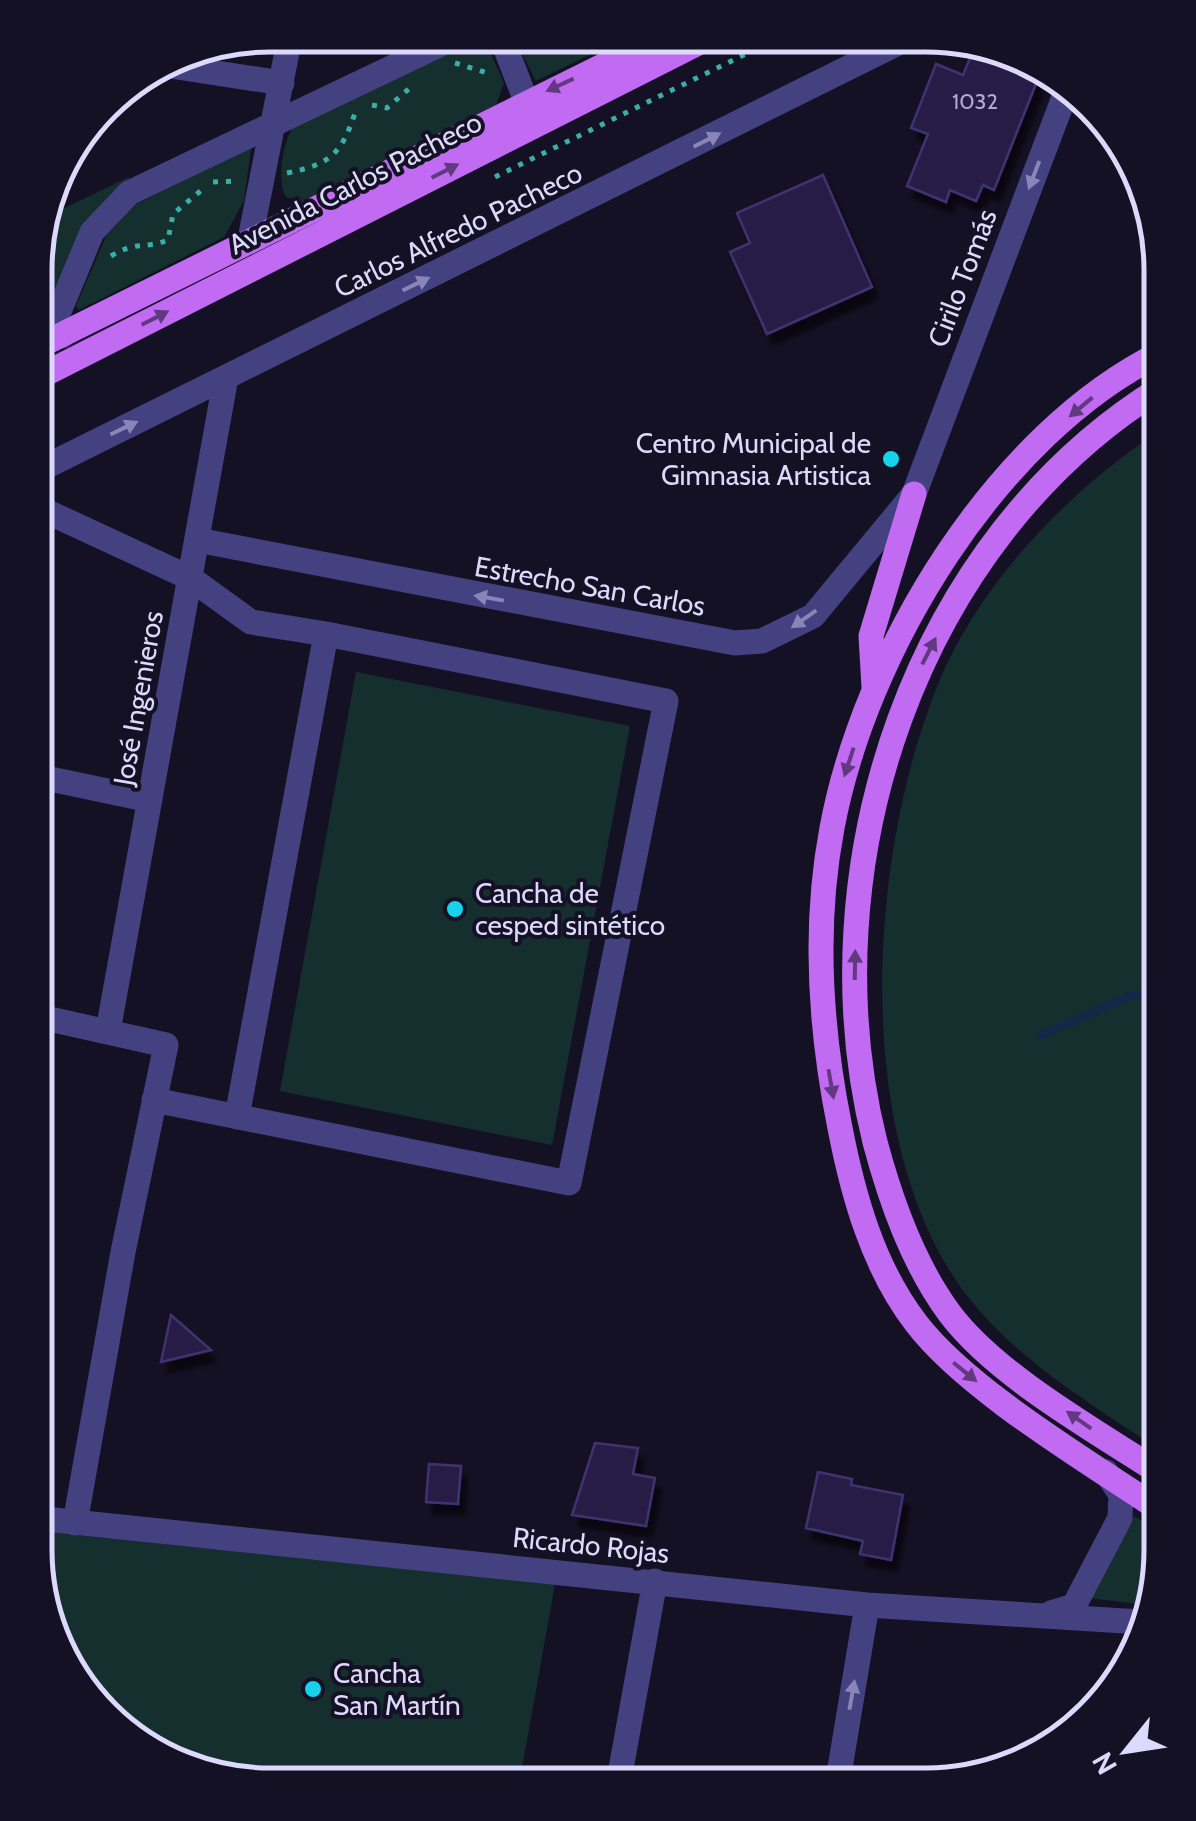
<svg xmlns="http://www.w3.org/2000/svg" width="1196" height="1821" viewBox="0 0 1196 1821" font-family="Cabin,sans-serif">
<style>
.green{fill:#152f2e}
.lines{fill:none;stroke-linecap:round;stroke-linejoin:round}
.stream{stroke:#132748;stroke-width:8}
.building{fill:#271f45;stroke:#40336f;stroke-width:2.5;filter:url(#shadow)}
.path{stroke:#3aaea9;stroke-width:5;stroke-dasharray:5 8;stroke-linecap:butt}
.minor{stroke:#444180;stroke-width:25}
.major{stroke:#c16af2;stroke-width:25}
.oneway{fill:#623981}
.oneway2{fill:#8985b8}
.poi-dot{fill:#16d3eb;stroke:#151125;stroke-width:4}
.labels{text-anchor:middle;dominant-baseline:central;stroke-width:8;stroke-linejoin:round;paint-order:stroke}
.number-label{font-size:22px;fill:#b0aace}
.street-label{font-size:28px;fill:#ddd9fc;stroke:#151125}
.poi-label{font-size:28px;fill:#ddd9fc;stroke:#151125;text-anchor:start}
.rim{fill:none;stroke:#ddd9fc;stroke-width:5}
</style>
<defs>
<filter id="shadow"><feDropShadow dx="6" dy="11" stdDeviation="2.5" flood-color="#0009"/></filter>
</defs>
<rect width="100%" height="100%" fill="#151125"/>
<!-- green -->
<path class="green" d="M614,43L536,81L517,44Z
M456,45H487L504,83L496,105L301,201L286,197C276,181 283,141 294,125Z
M251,148L244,201L224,237L79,310L76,306L106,236L134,205Z
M131,176L90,221L47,315L37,325V239L44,218Z
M1161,430L1160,1450C1089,1403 1014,1359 962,1289C850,1134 869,851 939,682C981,581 1070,489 1161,430Z
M356,672L630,726L552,1145L280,1091Z
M1134,1516L1160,1531V1566L1147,1605L1088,1598Z
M35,1531L555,1584L519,1785L239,1784L128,1738L53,1641Z"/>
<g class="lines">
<!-- stream -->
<path class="stream" d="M1041,1035L1134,994L1161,996"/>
</g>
<!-- building -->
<path class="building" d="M975,46L1041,71L994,190L983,185L976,201L950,190L946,202L907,186L928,134L911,128L936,64L963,75Z
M823,175L872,287L767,334L730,252L750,243L737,213Z
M171,1315L211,1350L161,1362Z
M595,1443L638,1448L633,1474L655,1478L646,1526L572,1515Z
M429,1464L461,1466L458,1504L426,1502Z
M818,1472L852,1479L851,1485L903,1495L891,1560L860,1554L863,1541L806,1528Z"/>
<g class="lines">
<!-- path -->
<path class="path" d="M455,63L491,74
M372,105L387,108L412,86
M287,173C330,164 341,155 355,113
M495,177L770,42
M213,182L237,181
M111,256C138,240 142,250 168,240L173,214L204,188
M37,263L52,265"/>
<!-- minor -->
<path class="minor" d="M504,44L526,101
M164,65L282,83
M250,239L288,47
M62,336L53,326L92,232L129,193L439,45
M37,471L904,40
M37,507L190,578L251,622L326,634
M197,540L735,643L762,641L813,616L914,494L1069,84
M36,776L150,800
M36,1016L166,1045L123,1252L75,1523
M108,1031L226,377
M154,1100L569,1183L666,701L326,634L237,1117
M35,1518L867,1605L1141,1622
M1051,1613L1074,1606L1120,1518L1121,1495L1106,1472
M618,1785L655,1581
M837,1786L867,1605"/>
<!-- major -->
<path class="major" d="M37,347L649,43
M37,378L700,42
M874,687L871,636L914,494
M1160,1473C1096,1431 997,1376 950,1314C913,1264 891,1202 875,1142C806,867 915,540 1161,388
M1160,1510C1089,1462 967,1390 916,1323C873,1267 853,1195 840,1128C820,1029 813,928 832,828C865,651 996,434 1161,353"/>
</g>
<!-- one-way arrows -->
<defs><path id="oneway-solid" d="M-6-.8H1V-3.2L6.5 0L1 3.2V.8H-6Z" transform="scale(2.5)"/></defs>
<g class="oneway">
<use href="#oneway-solid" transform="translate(560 85) rotate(155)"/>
<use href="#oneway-solid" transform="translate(445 171) rotate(-27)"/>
<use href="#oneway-solid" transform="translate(155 318) rotate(-27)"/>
<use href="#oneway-solid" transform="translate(1081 407) rotate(140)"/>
<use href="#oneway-solid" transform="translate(929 651) rotate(-63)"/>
<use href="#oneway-solid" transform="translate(849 762) rotate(108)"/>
<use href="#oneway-solid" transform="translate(855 965) rotate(-89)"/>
<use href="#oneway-solid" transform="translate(831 1084) rotate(80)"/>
<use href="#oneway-solid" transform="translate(965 1372) rotate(39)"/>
<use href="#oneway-solid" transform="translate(1079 1420) rotate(-145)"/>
</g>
<g class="oneway2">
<use href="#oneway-solid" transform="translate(707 140) rotate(-27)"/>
<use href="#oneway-solid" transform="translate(1034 175) rotate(111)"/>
<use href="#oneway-solid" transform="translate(416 284) rotate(-26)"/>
<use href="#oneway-solid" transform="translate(124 428) rotate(-26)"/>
<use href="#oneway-solid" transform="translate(489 598) rotate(-170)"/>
<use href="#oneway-solid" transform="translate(804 619) rotate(145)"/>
<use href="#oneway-solid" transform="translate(852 1695) rotate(-80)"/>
</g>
<!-- markers -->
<g class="poi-dot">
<circle cx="891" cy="459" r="10"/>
<circle cx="455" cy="909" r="10"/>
<circle cx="313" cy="1689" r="10"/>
</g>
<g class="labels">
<!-- number labels -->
<g class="number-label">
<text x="975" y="101">1032</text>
</g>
<!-- street labels -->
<g class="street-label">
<text transform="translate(355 183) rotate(-27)">Avenida Carlos Pacheco</text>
<text transform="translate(458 230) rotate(-26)">Carlos Alfredo Pacheco</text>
<text transform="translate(962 278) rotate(-69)">Cirilo Tomás</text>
<text transform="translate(590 586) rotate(10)">Estrecho San Carlos</text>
<text transform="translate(138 698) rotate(-80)">José Ingenieros</text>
<text transform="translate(591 1545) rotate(6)">Ricardo Rojas</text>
</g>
<!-- poi labels -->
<g class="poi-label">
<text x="871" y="443" text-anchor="end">Centro Municipal de<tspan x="871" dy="32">Gimnasia Artistica</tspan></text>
<text x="475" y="893">Cancha de<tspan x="475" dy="32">cesped sintético</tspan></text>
<text x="333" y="1673">Cancha<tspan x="333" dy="32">San Martín</tspan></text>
</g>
</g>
<!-- crop -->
<path d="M0 0H1196V1821H0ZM270 52H926A218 218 0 0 1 1144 270V1550A218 218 0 0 1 926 1768H270A218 218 0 0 1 52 1550V270A218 218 0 0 1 270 52Z" fill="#151125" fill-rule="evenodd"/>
<path class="rim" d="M270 52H926A218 218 0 0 1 1144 270V1550A218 218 0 0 1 926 1768H270A218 218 0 0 1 52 1550V270A218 218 0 0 1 270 52Z"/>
<!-- north arrow -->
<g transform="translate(1126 1751) rotate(240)" stroke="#151125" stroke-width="8" paint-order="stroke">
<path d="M0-8L18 38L0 25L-18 38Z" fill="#ddd9fc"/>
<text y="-15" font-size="28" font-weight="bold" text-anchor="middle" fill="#ddd9fc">N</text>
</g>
</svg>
